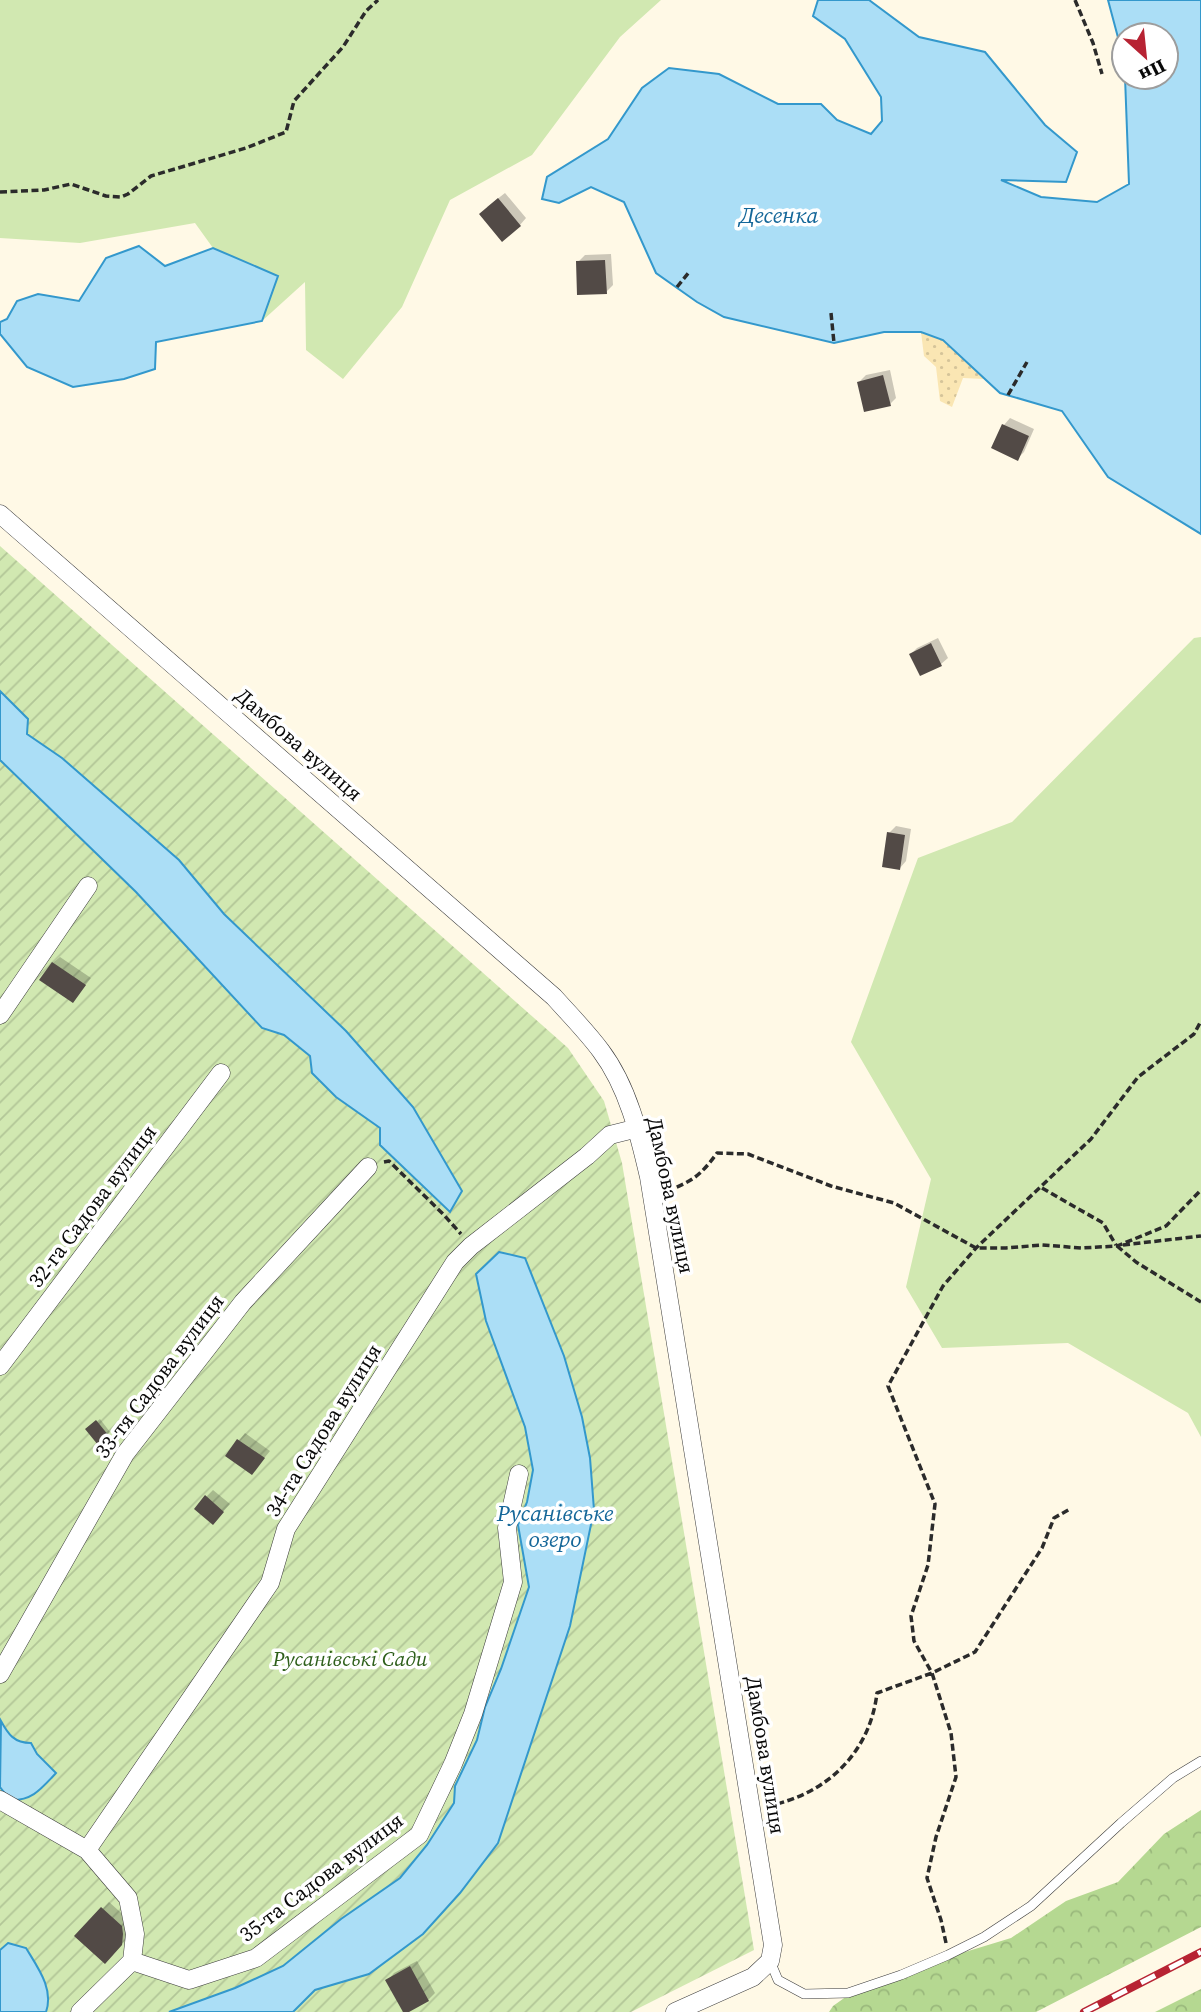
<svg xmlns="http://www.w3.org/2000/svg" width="1201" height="2012" viewBox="0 0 1201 2012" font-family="'Source Serif 4',serif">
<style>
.grass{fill:#d1e8b1}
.forest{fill:url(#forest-crowns)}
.sand{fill:url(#sand-dots)}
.garden{fill:url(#garden-furrows)}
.water{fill:#abdef6;stroke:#3398cc;stroke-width:2}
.shadow{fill:#0003}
.building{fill:#524a46}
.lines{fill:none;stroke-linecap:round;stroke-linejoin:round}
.lane-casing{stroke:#3c3c3c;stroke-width:10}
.street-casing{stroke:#3c3c3c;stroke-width:19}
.path{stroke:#2b2b2b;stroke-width:3.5;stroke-dasharray:7 3.5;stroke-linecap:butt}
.lane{stroke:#fff;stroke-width:9}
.street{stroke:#fff;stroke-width:18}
.rail-casing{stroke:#b72333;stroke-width:8}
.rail{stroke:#fff;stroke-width:5;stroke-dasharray:16;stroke-linecap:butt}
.labels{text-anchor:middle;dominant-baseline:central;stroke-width:7;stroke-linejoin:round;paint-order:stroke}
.street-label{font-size:21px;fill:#090909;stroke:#fff}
.park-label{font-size:21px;font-style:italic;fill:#2e5f1b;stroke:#fff}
.water-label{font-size:23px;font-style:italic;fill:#156799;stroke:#fff}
</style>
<defs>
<pattern id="forest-crowns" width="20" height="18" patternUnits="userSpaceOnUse" patternTransform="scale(1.75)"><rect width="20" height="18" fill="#b5d891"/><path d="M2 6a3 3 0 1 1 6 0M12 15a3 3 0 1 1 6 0" fill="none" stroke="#9ab87c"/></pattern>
<pattern id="sand-dots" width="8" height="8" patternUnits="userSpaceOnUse" patternTransform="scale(1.75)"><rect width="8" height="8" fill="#fae6b3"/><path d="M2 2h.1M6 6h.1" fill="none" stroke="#d5c499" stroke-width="1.8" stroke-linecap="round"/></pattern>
<pattern id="garden-furrows" width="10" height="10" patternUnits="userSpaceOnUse" patternTransform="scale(1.75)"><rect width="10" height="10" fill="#d1e8b1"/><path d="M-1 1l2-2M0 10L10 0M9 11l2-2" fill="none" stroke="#b2c697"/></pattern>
</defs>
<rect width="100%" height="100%" fill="#fff9e6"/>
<!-- grass -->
<path class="grass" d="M0,0H661L620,37L532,155L450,200L402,307L343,379L306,350L305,282L262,321L278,276L213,248L195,223L80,243L0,238Z
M1201,637V1437L1188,1413L1068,1343L942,1348L906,1287L931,1179L851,1042L918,858L1012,822L1194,638Z"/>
<!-- forest -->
<path class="forest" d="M1201,1810V1927L1036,2012H829L833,2006L854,1991L929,1963L1011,1938L1066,1901L1118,1882L1164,1834Z
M1201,1989V2012H1155Z"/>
<!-- sand -->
<path class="sand" d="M921,332L943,340L984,379L963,378L952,407L940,401L936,367L924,356Z"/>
<!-- garden -->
<path class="garden" d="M0,546L568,1048L604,1101L622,1163L754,1950L631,2012H0Z"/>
<!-- water -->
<path class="water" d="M818,0H869L919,37L985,52L1045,125L1077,152L1066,182L1001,180L1041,197L1097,202L1129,184L1125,77H1166V35H1124V60L1108,0H1201V534L1108,477L1062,411L1000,393L943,340L921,332H884L834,343L724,317L697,302L656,273L624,202L591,187L559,203L542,199L547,177L608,139L642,88L669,68L719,74L778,104H821L837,120L871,134L882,121L881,97L845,39L813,16Z
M139,246L165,266L213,248L278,276L262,321L156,342L155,369L124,379L73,387L27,367L0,334V322L7,319L17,301L38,294L79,301L106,258Z
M0,691L28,719L27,734L62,758L179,860L224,914L346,1031L413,1107L462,1191L450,1212L380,1145V1128L336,1097L312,1073L310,1056L284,1035L262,1028L136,892L0,760Z
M499,1252L525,1258L564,1356L582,1417L590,1458L594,1510L570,1626L498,1843L460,1893L423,1934L369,1974L315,1990L293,2012H169L235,1988L283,1966L341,1919L400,1878L427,1845L454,1803L455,1786L477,1740L485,1707L501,1669L529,1587L518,1525L527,1502L533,1470L525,1427L486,1321L476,1274Z
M1,1721C8,1734 14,1743 31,1743L37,1754L56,1773C41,1789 32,1801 10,1800L0,1787Z
M8,1943L26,1948C38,1968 54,1989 46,2012H0V1950Z"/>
<!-- shadow -->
<path class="shadow" d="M505,193L526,218L520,225L487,207Z
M611,254L613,285L606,292L578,262L585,255Z
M890,370L896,398L890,404L859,382L866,375Z
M1010,418L1034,429L1024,452L1017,459L993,447L1004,425Z
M938,638L948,658L941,664L920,674L911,654L917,648Z
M896,826L911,829L906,861L900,868L889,833Z
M60,957L91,978L73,1001L53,963Z
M100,1419L110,1432L98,1443L87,1429Z
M245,1433L270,1451L252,1473L227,1456Z
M213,1490L230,1504L219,1516L206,1497Z
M109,1902L128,1919V1937L105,1962L77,1936Z
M417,1961L435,1993L428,2000L405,2012L388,1980L394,1973Z"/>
<!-- building -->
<path class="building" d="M498,198L521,226L502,242L479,214Z
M605,260L607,294L577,295L576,261Z
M883,375L891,406L864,412L857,382Z
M1002,424L1029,436L1018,461L991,448Z
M931,643L942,666L920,676L909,654Z
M887,832L905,835L900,870L882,867Z
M52,962L86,985L73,1003L39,980Z
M96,1420L109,1436L98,1445L85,1429Z
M237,1439L265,1458L252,1475L225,1456Z
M205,1495L224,1512L213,1525L194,1509Z
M101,1907L122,1926L123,1934L122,1945L105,1964L74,1936Z
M410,1966L429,2001L409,2012H403L385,1980Z"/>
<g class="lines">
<!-- lane casing -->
<g class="lane-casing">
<path id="lane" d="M770,1961L778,1980L804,1994L848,1993L901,1975L948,1955L984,1937L1031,1906L1121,1823L1173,1778L1201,1761"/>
</g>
<!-- street casing -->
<g class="street-casing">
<path id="street" d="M0,514L554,997C570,1015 587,1032 601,1051C628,1087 639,1134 649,1177L773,1945L770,1961L753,1977L675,2012
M0,1015L88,886
M0,1366L221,1073
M0,1674L125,1454L243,1302L368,1167
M0,1800L87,1850L128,1898L135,1934L132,1961L80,2012
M87,1850L270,1583L286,1529L455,1262L471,1246L587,1156L610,1135L638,1128
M132,1961L189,1980L256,1958L419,1835L453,1764L473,1714L513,1582L507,1528L519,1474"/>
</g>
<!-- path -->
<path class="path" d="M1075,0L1093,43L1102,74
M0,192L44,190L71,184L106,196L121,197L128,194L151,176L246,148L286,132L294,101L343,47L366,11L378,0
M677,287L690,271
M831,313L834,343
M1008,395L1027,362
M384,1162L389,1161L443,1214L461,1234
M1042,1188L1103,1223L1116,1245
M667,1191C693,1181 701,1175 717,1153L748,1154L831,1186L894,1203L976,1248H1006L1042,1245L1082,1248L1117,1246L1166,1226L1201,1190
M1123,1245L1201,1236
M1117,1246L1136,1262L1201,1302
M767,1806C826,1795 870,1753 877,1693L932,1673L975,1652L1042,1548L1054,1518L1070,1509
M946,1943L941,1920L927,1878L936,1837L956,1777L951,1733L932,1673L914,1641L911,1616L928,1565L935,1504L888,1386L943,1286L976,1248L1091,1139L1138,1077L1194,1034L1201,1021"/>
<!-- lane -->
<use href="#lane" class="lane"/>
<!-- street -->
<use href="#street" class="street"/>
<!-- rail casing -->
<g class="rail-casing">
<path id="rail" d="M1084,2012L1201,1952"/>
</g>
<!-- rail -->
<use href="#rail" class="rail"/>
</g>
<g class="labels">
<!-- street labels -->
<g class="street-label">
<text transform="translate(299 744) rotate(41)">Дамбова вулиця</text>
<text transform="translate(671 1195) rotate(78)">Дамбова вулиця</text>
<text transform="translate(92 1206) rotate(-53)">32-га Садова вулиця</text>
<text transform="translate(159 1376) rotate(-53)">33-тя Садова вулиця</text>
<text transform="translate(323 1430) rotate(-58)">34-та Садова вулиця</text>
<text transform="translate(766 1755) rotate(81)">Дамбова вулиця</text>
<text transform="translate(321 1877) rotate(-37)">35-та Садова вулиця</text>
</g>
<!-- park labels -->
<g class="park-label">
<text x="350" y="1658">Русанівські Сади</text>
</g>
<!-- water labels -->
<g class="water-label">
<text x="779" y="215">Десенка</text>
<text x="555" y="1513">Русанівське<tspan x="555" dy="26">озеро</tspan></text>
</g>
</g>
<!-- north arrow -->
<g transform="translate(1145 56) rotate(153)"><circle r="33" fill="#ffffff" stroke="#9d9d9d" stroke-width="2"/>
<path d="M0-5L12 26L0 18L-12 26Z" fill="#b72333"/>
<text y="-10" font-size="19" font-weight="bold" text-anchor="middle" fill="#090909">Пн</text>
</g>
</svg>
